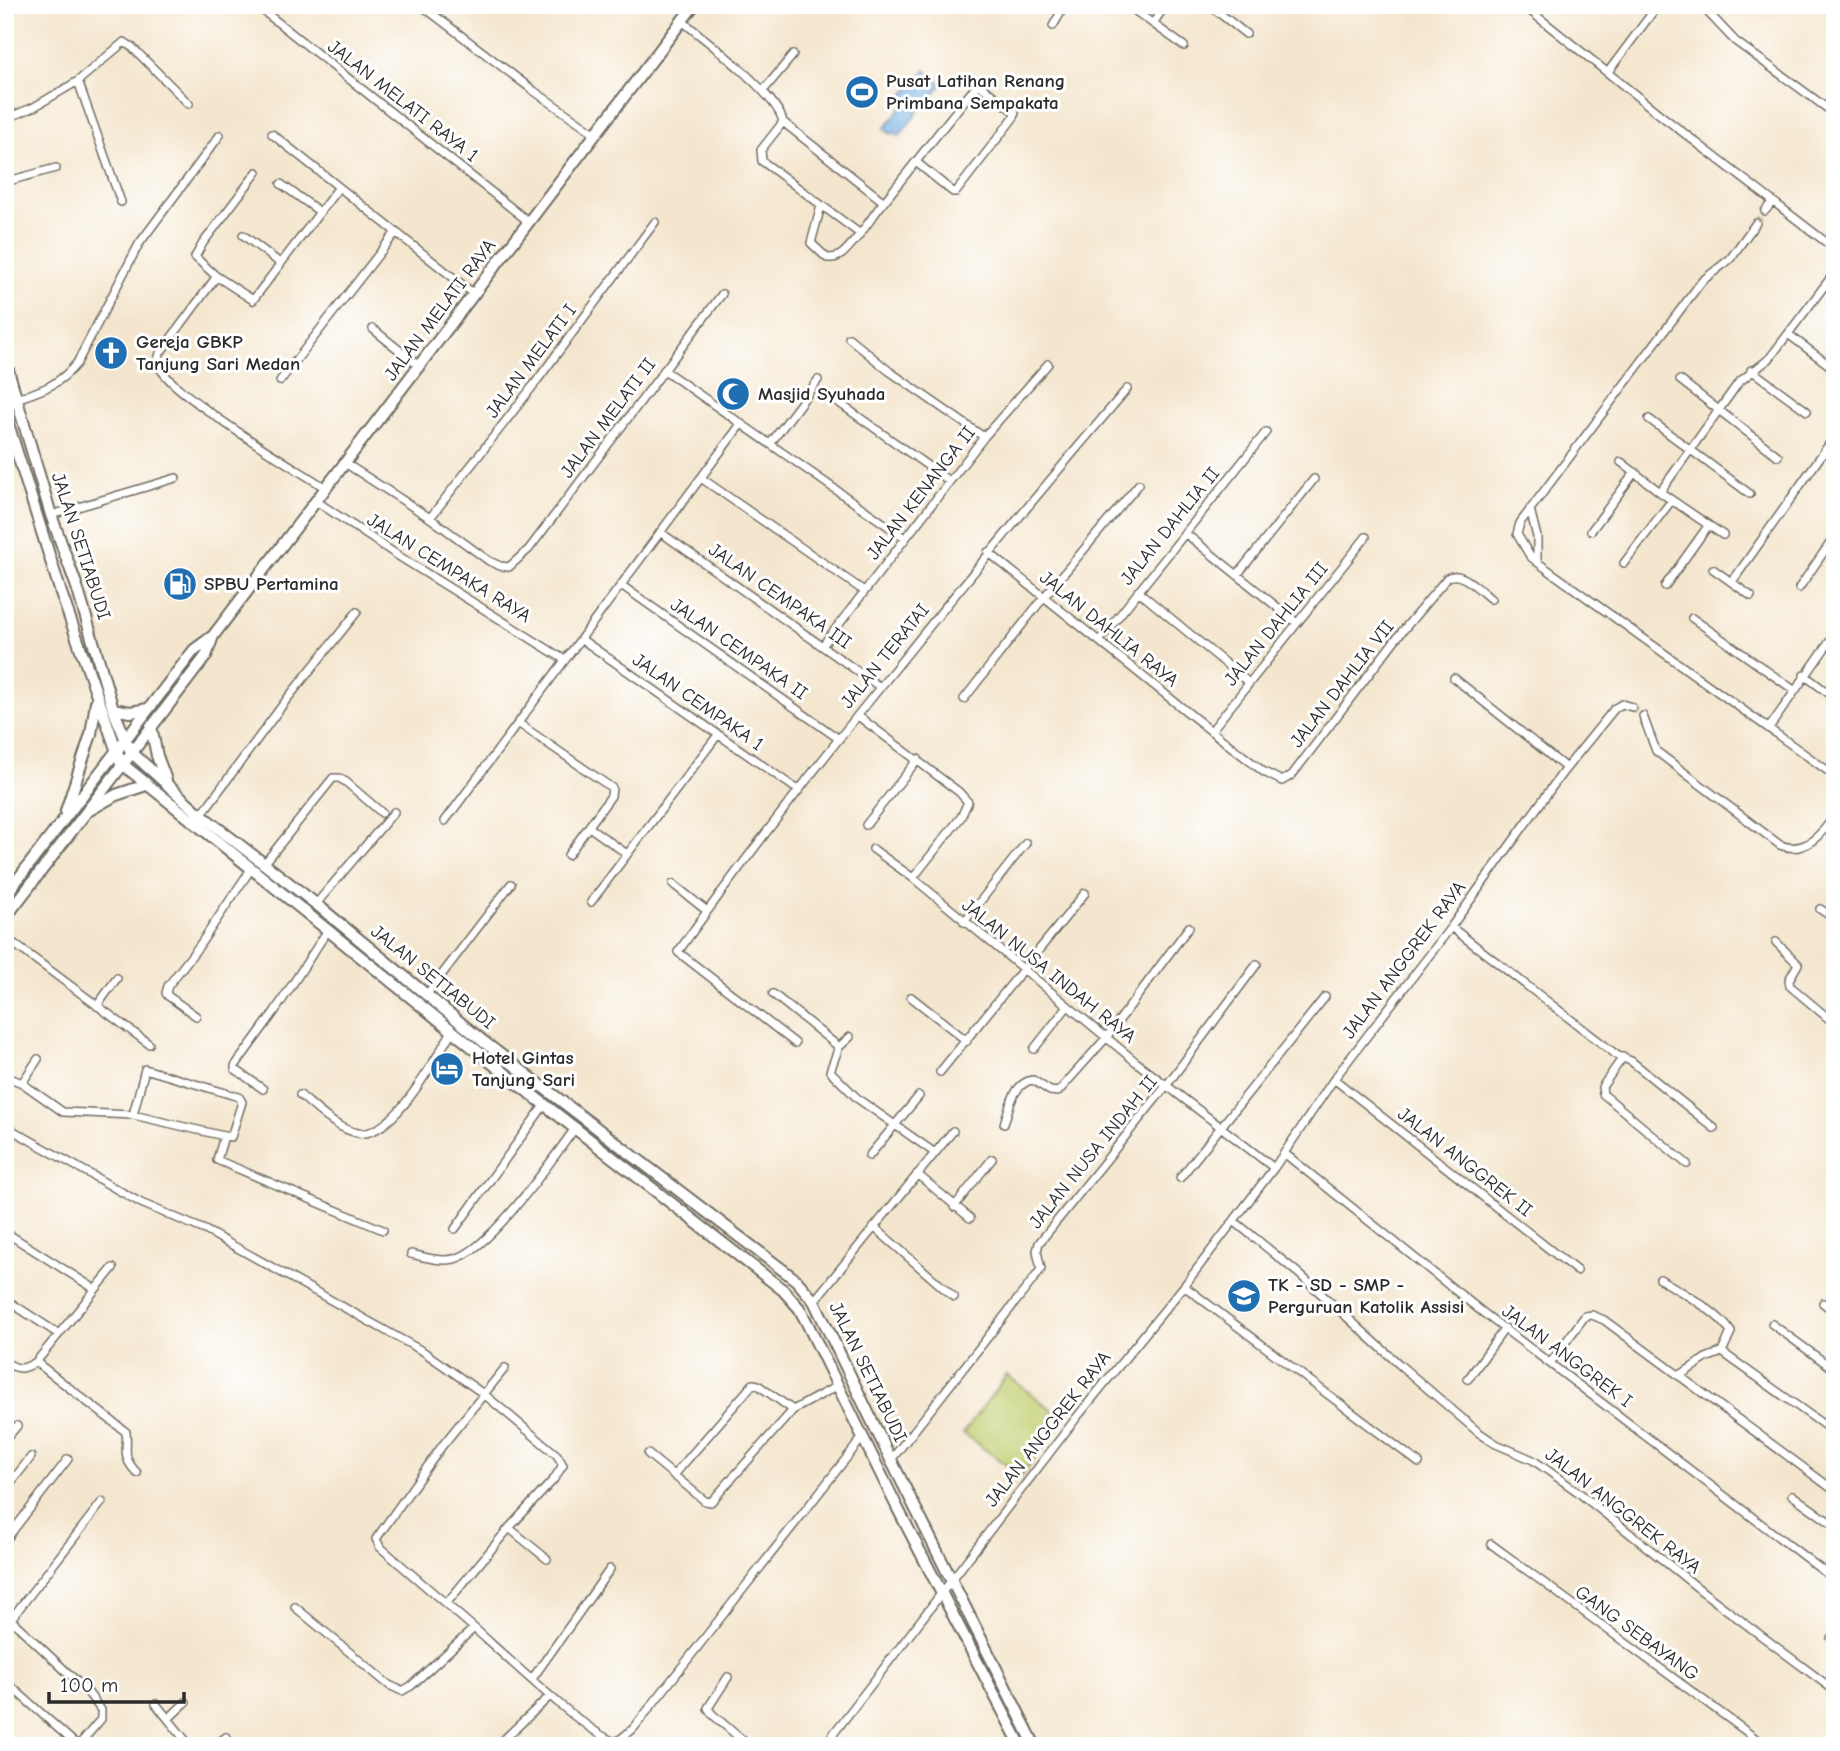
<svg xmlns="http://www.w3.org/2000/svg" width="1840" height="1751" viewBox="0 0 1840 1751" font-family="'Comic Neue',sans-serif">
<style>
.green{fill:#c1cd6e;stroke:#767c4c;stroke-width:2}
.water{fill:#70ade2;stroke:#4e6c86;stroke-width:2}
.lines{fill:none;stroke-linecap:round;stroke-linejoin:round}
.minor-tunnel{stroke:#ccc1ad;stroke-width:7;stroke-dasharray:7 3.5;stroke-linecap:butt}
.minor-casing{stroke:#716c64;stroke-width:10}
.primary-casing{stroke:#716c64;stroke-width:14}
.minor{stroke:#fff;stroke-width:7}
.primary{stroke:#fff;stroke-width:10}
.labels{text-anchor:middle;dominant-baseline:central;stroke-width:6;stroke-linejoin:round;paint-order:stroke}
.poi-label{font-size:19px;font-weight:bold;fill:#2b2b2b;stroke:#fff;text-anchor:start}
.street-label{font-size:19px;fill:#2b2b2b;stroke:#fff}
</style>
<rect width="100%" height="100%" fill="#fff"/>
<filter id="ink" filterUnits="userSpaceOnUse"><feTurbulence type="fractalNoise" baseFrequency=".0143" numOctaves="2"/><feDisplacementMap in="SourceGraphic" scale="14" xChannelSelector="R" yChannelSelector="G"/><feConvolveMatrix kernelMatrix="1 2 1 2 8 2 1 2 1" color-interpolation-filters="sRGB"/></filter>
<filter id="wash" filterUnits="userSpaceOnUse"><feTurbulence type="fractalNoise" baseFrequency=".00686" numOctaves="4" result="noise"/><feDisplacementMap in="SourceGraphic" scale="28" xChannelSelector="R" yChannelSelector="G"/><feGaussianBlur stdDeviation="1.57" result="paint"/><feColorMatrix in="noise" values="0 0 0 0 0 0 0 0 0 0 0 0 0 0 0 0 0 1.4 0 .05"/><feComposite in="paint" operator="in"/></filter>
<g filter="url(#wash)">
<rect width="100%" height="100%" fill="#f4e6ce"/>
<!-- green -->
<path class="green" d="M1007,1375L1064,1419L1021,1476L963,1433Z"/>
<!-- water -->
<path class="water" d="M926,70L942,84L921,109L904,95Z
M906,102L918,112L899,136L894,132L891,134L884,129Z"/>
</g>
<g filter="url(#ink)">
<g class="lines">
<!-- minor-tunnel -->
<path class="minor-tunnel" d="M1756,223L1765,211
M1632,707L1643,716"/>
<!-- minor casing -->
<g class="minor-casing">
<path id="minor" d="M256,5L529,222
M421,5L534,91L596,134
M1127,5L1184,46
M1209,5L1246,34
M1523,5L1663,117L1835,249
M1701,5L1735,41L1835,114
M682,21C706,40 778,95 783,122L884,202
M1153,23L1166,5
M1053,26L1065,5
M1608,72L1658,5
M78,81L124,42L132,47L189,104
M763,91L793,55
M5,119L34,107L78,81L121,202
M783,122L761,150L762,161L859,233
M272,134L474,294
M257,172L203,243L195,257L216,276L253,300L339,187
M5,182L56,168
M281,184L320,212
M821,206L811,243L827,258C833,258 837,258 842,254C858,240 870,219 883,203C915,163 946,123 978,84L1015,112L1014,117L956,192H953L916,162
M1765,211L1773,201
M1756,223L1730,259L1702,281L1520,523L1517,534L1530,556L1537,562L1835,776
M243,235L280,263
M214,280L160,353L157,364C169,383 187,395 204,408C243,437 285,462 326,488
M373,329L419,366
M1788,334L1833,368
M849,338L889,371L984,437
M664,370L905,538
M1751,370L1807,411
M1680,380L1778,456
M280,381L396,232
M16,399C43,390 59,385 77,363L139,244L220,135
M835,400L949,481
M1649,419L1750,494
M770,444L818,380
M1621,462L1660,492L1739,382L1769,359L1835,272
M345,463L430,518L489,561L500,566L509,567L529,549L722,294
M701,478L864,591
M1660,492L1723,535
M316,501L400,557L565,660
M1530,509L1537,537V562
M51,515L176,478
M430,518L533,386L655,222
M1591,531L1635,472
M660,532L880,687
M1185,533L1297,623
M988,552L1211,731L1264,772L1282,781L1292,775L1395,640L1447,578C1461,569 1479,590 1491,599
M1624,563L1672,500
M1713,569L1751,596
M1237,575L1314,479
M1732,582L1835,436
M621,585L839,739
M1665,586L1708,526
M1799,588L1835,536
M1138,591L1249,683
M1692,618L1794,690
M581,639L798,790
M1099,641L1266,432
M823,645L984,437L1048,364
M1804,675L1835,698
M1454,678L1566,768
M964,699L1044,597L1139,484
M858,716L959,792L968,802L961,817L913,878
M1643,716L1656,751L1780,845C1805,855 1822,834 1835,815
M518,723L612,788L611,796L568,855
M1769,728L1835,634
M1211,731L1366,537
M201,815L287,699L357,612
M445,821L741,424
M866,825L918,759
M589,827L627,854
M873,849L913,878L1136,1062L1274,1168
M264,864L333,778H339L346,782L382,813
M673,884L707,911
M591,902L717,736
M316,904L394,812
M1820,909L1835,919
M964,922L1026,843
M1451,927L1618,1056L1631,1061L1714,1128
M5,937L149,1044
M1776,942L1798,964L1789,980L1790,986L1835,1024
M427,994L511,884
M773,994L839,1047
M911,997L967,1041
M97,1006L117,978
M196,1016L168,996L166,993L168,986L199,946L251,869
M850,1037L839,1047L830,1071L858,1099L935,1153
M795,1043L678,952C735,871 796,793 857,716C945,606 1035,497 1127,389
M1034,1049L1067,1007
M1623,1057L1602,1087L1603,1094L1687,1164
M940,1072L1085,893
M5,1076L22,1083L63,1112L133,1115L224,1136L217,1160L383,1230
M1334,1079L1577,1271
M22,1083L38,1059
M263,1089L235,1069V1066L275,1011L328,930
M300,1095C317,1109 336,1129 358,1133C394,1139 436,1056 453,1030
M133,1115L145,1069L239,1097L242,1102L231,1137L224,1136
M1004,1124C1009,1108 1014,1082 1033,1080L1050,1091L1058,1092L1106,1038L1189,927
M5,1126L141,1203L205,1230L424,1352L485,1395L557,1455L563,1465L554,1479L509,1528L446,1604
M1284,1153L1481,1311L1835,1580
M869,1156L919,1096
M917,1174L970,1218
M1180,1178L1325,997
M954,1207L992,1159
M1234,1221L1298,1273L1400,1365L1478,1432L1496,1444L1533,1460L1578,1492L1703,1592L1835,1691
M874,1227L954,1297
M455,1229L545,1104
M5,1232L95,1289
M411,1254C424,1257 440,1262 454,1259C490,1251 553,1158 576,1127
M1660,1279C1681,1292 1718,1311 1731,1332L1722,1352L1706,1358L1679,1376
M1184,1286L1419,1463
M5,1299L57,1333
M814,1301L953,1131
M1823,1303L1835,1312
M1772,1324L1835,1370
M1722,1352L1835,1433
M5,1362C18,1370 23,1370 36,1362L113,1268
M36,1362L126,1432C128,1451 121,1456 137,1473
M1551,1362L1585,1316L1592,1315L1604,1320L1835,1491
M1468,1379L1505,1328
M5,1440L17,1426
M648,1454L705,1501L711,1502L793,1410L839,1385
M891,1460L1036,1276L1041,1269L1037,1251L1039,1243L1166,1086L1257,964
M674,1475L753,1384L758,1385L793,1410
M5,1490L31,1457
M1792,1495L1835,1526
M509,1528L547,1559
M5,1541L68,1459
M1491,1544L1766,1746
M295,1607L389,1685L402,1691L411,1686L474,1628C499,1650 592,1739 617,1742L633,1729L863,1437
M5,1614L86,1690L101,1710V1719L78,1746
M11,1619L102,1502
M474,1628L380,1547L376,1539L442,1446L505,1368
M1831,1638L1835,1640
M728,1677L708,1708L712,1714L749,1746
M532,1679L610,1569
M5,1681L78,1746
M156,1704L190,1746
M168,1719L186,1702
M5,1744L7,1746
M119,1744L121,1746
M214,1746L226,1737
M497,1746L550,1696
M824,1746L1077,1417L1184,1286L1274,1168L1334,1079L1451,927L1563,772L1615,708L1622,704L1632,707"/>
</g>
<!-- primary casing -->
<g class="primary-casing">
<path id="primary" d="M5,360L51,515L77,587L113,709L131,752L201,815L316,904L484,1042L796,1280L814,1301L891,1460L1035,1746
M5,414L61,593L121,763L518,1084L783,1290L799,1308L807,1323L898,1509L1021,1746
M113,709L130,712L148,709
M151,726L157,756L166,780
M66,811L91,734L96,702
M88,811L116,795L146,785
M5,896L194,650L213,636L694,5
M5,918L206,656L213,636"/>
</g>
<!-- minor -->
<use href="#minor" class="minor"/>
<!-- primary -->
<use href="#primary" class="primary"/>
</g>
</g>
<!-- icons -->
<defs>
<g id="stadium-disc" transform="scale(1.75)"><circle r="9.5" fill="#1f6fb2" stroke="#fff"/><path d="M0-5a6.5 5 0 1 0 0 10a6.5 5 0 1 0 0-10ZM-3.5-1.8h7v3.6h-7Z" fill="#fff"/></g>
<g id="church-disc" transform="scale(1.75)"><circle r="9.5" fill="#1f6fb2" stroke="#fff"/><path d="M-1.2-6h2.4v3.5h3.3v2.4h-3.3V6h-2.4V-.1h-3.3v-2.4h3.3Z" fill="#fff"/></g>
<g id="mosque-disc" transform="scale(1.75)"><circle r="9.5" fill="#1f6fb2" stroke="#fff"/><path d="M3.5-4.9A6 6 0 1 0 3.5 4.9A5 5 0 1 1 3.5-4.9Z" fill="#fff"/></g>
<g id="fuel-disc" transform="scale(1.75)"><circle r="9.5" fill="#1f6fb2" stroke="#fff"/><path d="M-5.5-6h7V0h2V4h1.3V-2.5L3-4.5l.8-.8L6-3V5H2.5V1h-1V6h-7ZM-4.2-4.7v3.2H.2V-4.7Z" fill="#fff"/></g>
<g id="hotel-disc" transform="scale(1.75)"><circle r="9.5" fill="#1f6fb2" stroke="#fff"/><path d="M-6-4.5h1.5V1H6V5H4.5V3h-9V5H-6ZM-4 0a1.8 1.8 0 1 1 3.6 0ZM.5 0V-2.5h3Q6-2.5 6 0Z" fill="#fff"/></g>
<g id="school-disc" transform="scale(1.75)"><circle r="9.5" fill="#1f6fb2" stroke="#fff"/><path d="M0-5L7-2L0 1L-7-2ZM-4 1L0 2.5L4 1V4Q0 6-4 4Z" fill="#fff"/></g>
</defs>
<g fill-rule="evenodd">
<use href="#stadium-disc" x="862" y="92"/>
<use href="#church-disc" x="111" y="353"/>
<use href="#mosque-disc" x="733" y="394"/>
<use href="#fuel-disc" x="180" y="584"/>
<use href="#hotel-disc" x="447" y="1069"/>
<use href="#school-disc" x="1244" y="1296"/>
</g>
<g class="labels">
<!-- poi labels -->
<g class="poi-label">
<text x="886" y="81">Pusat Latihan Renang<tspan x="886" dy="22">Primbana Sempakata</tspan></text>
<text x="136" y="342">Gereja GBKP<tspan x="136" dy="22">Tanjung Sari Medan</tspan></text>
<text x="758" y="394">Masjid Syuhada</text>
<text x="204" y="584">SPBU Pertamina</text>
<text x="472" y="1058">Hotel Gintas<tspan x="472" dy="22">Tanjung Sari</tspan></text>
<text x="1268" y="1285">TK - SD - SMP -<tspan x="1268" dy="22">Perguruan Katolik Assisi</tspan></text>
</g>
<!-- street labels -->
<g class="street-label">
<text transform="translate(403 101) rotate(38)">JALAN MELATI RAYA 1</text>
<text transform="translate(440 310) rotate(-53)">JALAN MELATI RAYA</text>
<text transform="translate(531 361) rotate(-53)">JALAN MELATI I</text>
<text transform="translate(608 418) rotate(-53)">JALAN MELATI II</text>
<text transform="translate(921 493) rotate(-52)">JALAN KENANGA II</text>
<text transform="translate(1170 526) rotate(-51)">JALAN DAHLIA II</text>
<text transform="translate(81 546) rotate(72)">JALAN SETIABUDI</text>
<text transform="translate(449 568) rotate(32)">JALAN CEMPAKA RAYA</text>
<text transform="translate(780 596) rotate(35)">JALAN CEMPAKA III</text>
<text transform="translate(1276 624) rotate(-51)">JALAN DAHLIA III</text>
<text transform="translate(1109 629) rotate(39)">JALAN DAHLIA RAYA</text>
<text transform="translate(739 649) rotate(35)">JALAN CEMPAKA II</text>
<text transform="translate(885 656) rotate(-51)">JALAN TERATAI</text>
<text transform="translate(1342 684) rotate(-52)">JALAN DAHLIA VII</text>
<text transform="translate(698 702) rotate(35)">JALAN CEMPAKA 1</text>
<text transform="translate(1404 960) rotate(-53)">JALAN ANGGREK RAYA</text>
<text transform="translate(1049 971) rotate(39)">JALAN NUSA INDAH RAYA</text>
<text transform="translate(433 977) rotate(39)">JALAN SETIABUDI</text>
<text transform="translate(1093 1152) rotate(-51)">JALAN NUSA INDAH II</text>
<text transform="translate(1465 1162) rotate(38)">JALAN ANGGREK II</text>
<text transform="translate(1567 1356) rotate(37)">JALAN ANGGREK I</text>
<text transform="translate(868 1372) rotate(64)">JALAN SETIABUDI</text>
<text transform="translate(1048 1429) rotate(-52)">JALAN ANGGREK RAYA</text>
<text transform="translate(1623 1511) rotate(38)">JALAN ANGGREK RAYA</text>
<text transform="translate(1637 1633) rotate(36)">GANG SEBAYANG</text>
</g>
</g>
<!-- margin -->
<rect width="1840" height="1751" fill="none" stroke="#fff" stroke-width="28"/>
<!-- scale -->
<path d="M49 1692v10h135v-10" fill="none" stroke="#2b2b2b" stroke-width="3.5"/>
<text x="60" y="1692" font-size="21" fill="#2b2b2b" stroke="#ffffff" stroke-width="5" paint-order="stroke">100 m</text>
</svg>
